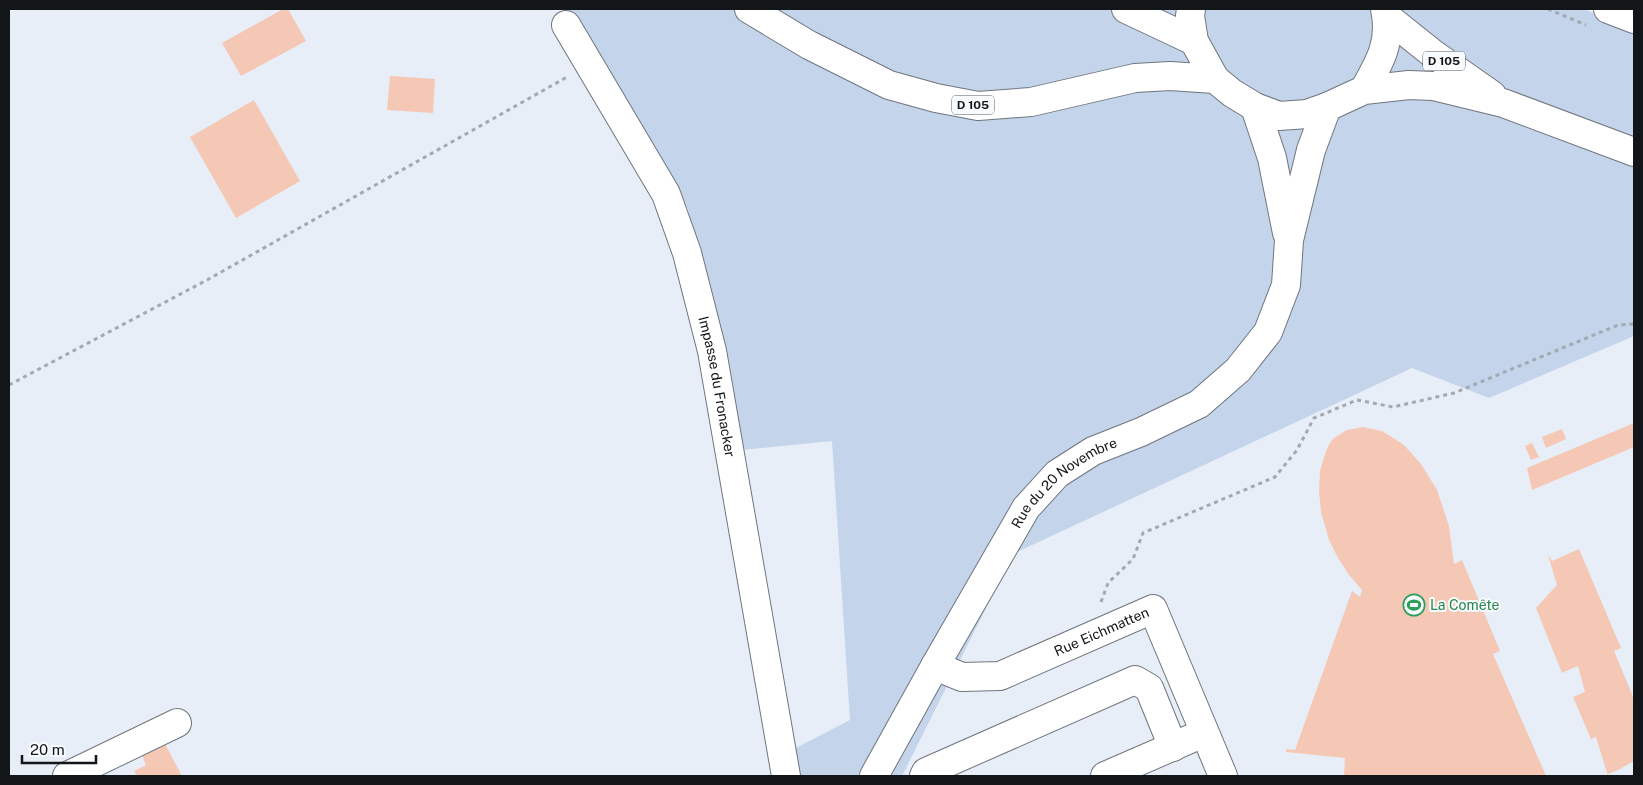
<svg xmlns="http://www.w3.org/2000/svg" width="1643" height="785" viewBox="0 0 1643 785" font-family="'Public Sans',sans-serif">
<style>
.green{fill:#c3d4eb}
.building{fill:#f5c8b5}
.lines{fill:none;stroke-linecap:round;stroke-linejoin:round}
.minor-casing{stroke:#6f757d;stroke-width:30}
.major-casing{stroke:#6f757d;stroke-width:30}
.path{stroke:#a3a9b0;stroke-width:3;stroke-dasharray:4 4;stroke-linecap:butt}
.minor{stroke:#fff;stroke-width:28}
.major{stroke:#fff;stroke-width:28}
.labels{text-anchor:middle;dominant-baseline:central;stroke-width:4;stroke-linejoin:round;paint-order:stroke}
.shield{fill:#f8fbfe;stroke:#585b5e;stroke-width:1}
.shield-label{font-size:12px;font-weight:bold;fill:#131619}
.street-label{font-size:14px;fill:#131619;stroke:#f8fbfe}
.leisure-label{font-size:14px;fill:#27864d;stroke:#f8fbfe;text-anchor:start}
</style>
<rect width="100%" height="100%" fill="#e7eef7"/>
<!-- green -->
<path class="green" d="M564,9H1584L1634,30V336L1489,398L1412,368L1013,554L902,776H794L790,751L850,720L832,441L720,452L688,209Z"/>
<!-- building -->
<path class="building" d="M283,9H288L306,41L241,76L222,43Z
M390,76L435,79L433,113L387,110Z
M254,100L300,181L236,218L190,137Z
M1634,423V447L1532,490L1527,468Z
M1363,427L1382,431L1404,445L1421,464L1437,490L1449,526L1454,564L1462,560L1500,651L1493,654L1546,776H1344L1345,758L1286,752V749L1295,750L1352,591L1360,597L1362,590L1349,575L1338,558L1329,540L1321,512L1319,491L1320,471L1326,451L1330,443L1334,438L1347,430Z
M1562,429L1566,439L1546,448L1542,437Z
M1532,443L1539,457L1531,460L1525,446Z
M1579,549L1621,648L1614,651L1634,699V761L1618,770L1608,774V776L1596,737L1591,739L1573,697L1585,692L1578,666L1562,673L1536,608L1557,585L1548,555L1552,561Z
M164,742L182,776H137L134,771L146,765L141,753Z"/>
<g class="lines">
<!-- minor casing -->
<g class="minor-casing">
<g id="minor">
<path d="M1608,9L1634,19"/>
<path id="s1" d="M566,25L666,194L687,253L712,351L786,776"/>
<path d="M1255,107L1272,158L1287,233"/>
<path id="s2" d="M935,666L962,677L1000,676L1153,609L1223,776"/>
<path d="M67,776L177,723"/>
<path id="s3" d="M874,776L935,666L1026,508L1057,474L1093,451L1141,432L1199,404L1238,370L1268,332L1286,285L1289,240L1311,150L1327,107"/>
<path d="M924,776L926,772L1135,680L1149,688L1173,747"/>
<path d="M1105,776L1190,739"/>
</g>
</g>
<!-- major casing -->
<g class="major-casing">
<path id="major" d="M749,9L809,45L889,85L936,98L978,106L1031,102L1135,78L1170,76L1215,79
M1126,9L1194,41
M1191,9L1190,16L1194,41L1215,79L1232,93L1255,107L1279,116L1307,114L1327,107L1364,90L1409,85L1433,86L1503,103L1634,152
M1387,17L1432,53L1492,95
M1364,90C1380,62 1392,42 1385,9"/>
</g>
<!-- path -->
<path class="path" d="M1548,9L1586,25
M9,385L207,280L567,77
M1101,602L1108,583L1133,559L1143,533L1275,477L1297,450L1314,418L1357,400L1393,407L1454,393L1618,325L1634,324"/>
<!-- minor -->
<use href="#minor" class="minor"/>
<!-- major -->
<use href="#major" class="major"/>
</g>
<!-- icons -->
<defs>
<g id="stadium-ring" transform="scale(1.125)"><circle r="9.5" fill="#f8fbfe" stroke="#2e9e5b" stroke-width="1.5"/><path d="M0-5a6.5 5 0 1 0 0 10a6.5 5 0 1 0 0-10ZM-3.5-1.8h7v3.6h-7Z" fill="#2e9e5b"/></g>
</defs>
<g fill-rule="evenodd">
<use href="#stadium-ring" x="1414" y="605"/>
</g>
<g class="labels">
<!-- shield labels -->
<g class="shield">
<rect x="1423" y="51.5" width="42" height="19" rx="4"/>
<rect x="952" y="95.5" width="42" height="19" rx="4"/>
</g>
<g class="shield-label">
<text x="1444" y="61">D 105</text>
<text x="973" y="105">D 105</text>
</g>
<!-- street labels -->
<g class="street-label">
<text stroke="none"><textPath href="#s1" startOffset="396">Impasse du Fronacker</textPath></text>
<text stroke="none"><textPath href="#s3" startOffset="354">Rue du 20 Novembre</textPath></text>
<text stroke="none"><textPath href="#s2" startOffset="178">Rue Eichmatten</textPath></text>
</g>
<!-- leisure labels -->
<g class="leisure-label">
<text x="1430" y="605">La Comête</text>
</g>
</g>
<!-- border -->
<rect width="1643" height="785" fill="none" stroke="#131619" stroke-width="20"/>
<!-- scale -->
<path d="M22 755v8h74v-8" fill="none" stroke="#131619" stroke-width="2.5"/>
<text x="30" y="755" font-size="15" fill="#131619" stroke="#f8fbfe" stroke-width="4" paint-order="stroke">20 m</text>
</svg>
